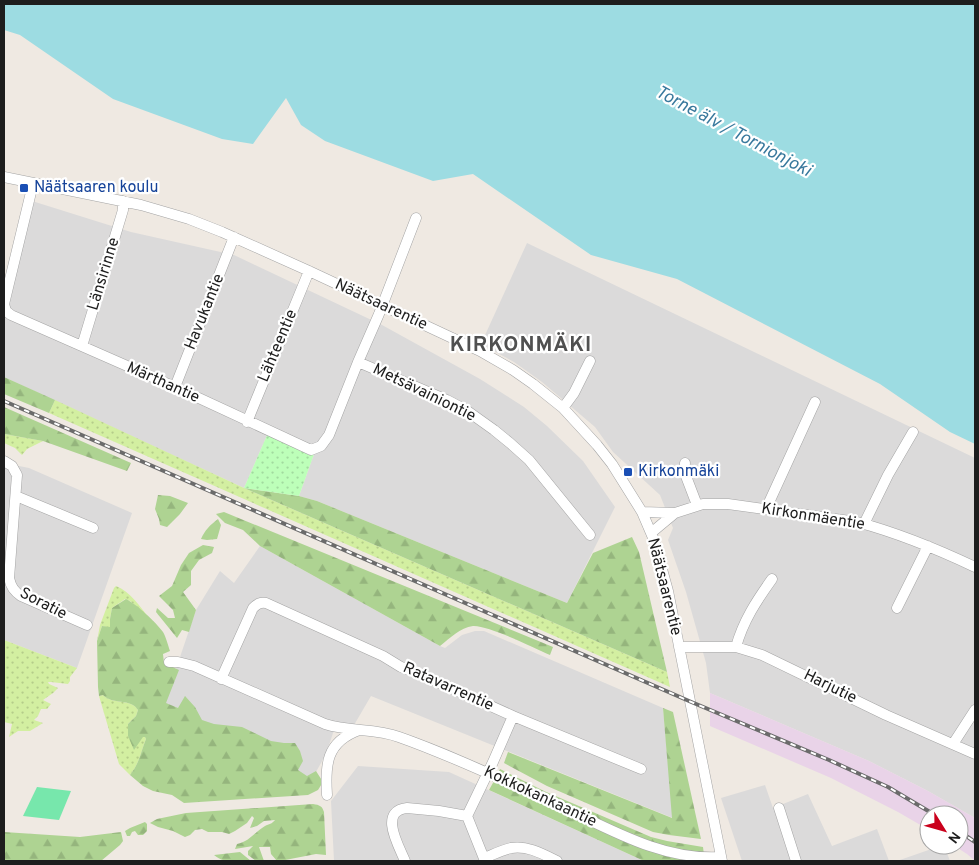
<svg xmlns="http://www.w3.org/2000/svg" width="979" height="865" viewBox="0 0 979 865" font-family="Overpass,sans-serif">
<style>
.residential{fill:#dbdada}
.railway{fill:#e9d3e8}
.grass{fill:url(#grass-dots)}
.forest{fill:url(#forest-firs)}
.park{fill:url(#park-dots)}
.pitch{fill:#77e7ac}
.water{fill:#9ddce2}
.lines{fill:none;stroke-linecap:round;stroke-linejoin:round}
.minor-casing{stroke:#a4a4a4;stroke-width:11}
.minor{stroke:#fff;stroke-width:10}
.rail-casing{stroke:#6b6b6b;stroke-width:4}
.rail{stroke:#fff;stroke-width:2;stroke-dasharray:5.5;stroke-linecap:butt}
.transit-dot{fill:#1a4fb4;stroke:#fff;stroke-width:2}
.labels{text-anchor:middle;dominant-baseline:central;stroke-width:4.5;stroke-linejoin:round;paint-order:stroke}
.transit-label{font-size:16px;fill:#164399;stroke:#fff;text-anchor:start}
.street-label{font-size:16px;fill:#1d1d1d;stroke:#fff}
.water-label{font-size:18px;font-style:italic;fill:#39799d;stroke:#fff}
.district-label{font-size:21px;font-weight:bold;letter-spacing:1px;fill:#505050;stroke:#fff}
</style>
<defs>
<pattern id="grass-dots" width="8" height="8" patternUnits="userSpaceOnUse" patternTransform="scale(1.25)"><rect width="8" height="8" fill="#d3efa1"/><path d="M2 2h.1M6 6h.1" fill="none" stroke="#b5cc8a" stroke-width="1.8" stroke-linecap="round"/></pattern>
<pattern id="forest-firs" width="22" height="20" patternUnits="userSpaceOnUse" patternTransform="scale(1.25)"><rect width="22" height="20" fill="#aed392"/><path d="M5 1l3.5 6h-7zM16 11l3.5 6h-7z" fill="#95b57d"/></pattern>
<pattern id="park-dots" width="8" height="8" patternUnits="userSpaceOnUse" patternTransform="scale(1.25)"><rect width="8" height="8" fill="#bdffb9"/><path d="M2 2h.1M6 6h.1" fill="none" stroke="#a2da9f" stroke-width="1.8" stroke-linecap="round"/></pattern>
</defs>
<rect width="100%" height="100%" fill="#efe9e2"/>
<!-- residential -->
<path class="residential" d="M32,201L131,232L234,255L382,325L480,379L524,407L547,426L583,461L615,507L567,603L317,501L299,496L314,454L268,433L244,488L4,377V308Z
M527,243L975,458V818L928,791L869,761L710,693L706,663L686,592L668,540L673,528L660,495L613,452L595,427L542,382L514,362L481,344Z
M4,463L29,468L132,513L77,668L4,640Z
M260,546L440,646L445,648L462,635L475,631H484L663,708L673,818L371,696L354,725L338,724L333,733L326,754L312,779L164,704L196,610L220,571L234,583Z
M358,766L449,772L644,861H334L331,801Z
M765,785L773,808L808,794L832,846L877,829L889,861H742L721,798Z
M944,845L950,861H897L943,845Z"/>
<!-- railway -->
<path class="railway" d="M710,693L869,761L928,791L975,818V861L967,854L953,845H959V815H929V830L898,812L831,778L710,726Z"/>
<!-- grass -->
<path class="grass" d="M55,400L244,488L667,672L670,687L49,413Z
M4,434L43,441L27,449L22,455L15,448L4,443Z
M116,586C130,591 141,608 150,619L130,601L125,599L112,608L110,619V628L102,626L97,641L100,625L114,588Z
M4,640L77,668L70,677V681L68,684L51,682H48L49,684L58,688L53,693L43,700L51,704L47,709H41L38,716L34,720L43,723L30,731H18L9,737L12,724L4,722Z
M103,695C112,705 131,698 138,710L136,716L128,724L145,737L146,739C140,754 140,762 130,775L119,764L99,696Z"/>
<!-- forest -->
<path class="forest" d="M4,377L55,400L49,413L4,394Z
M4,407L131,463L127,471L43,441L4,434Z
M244,488L299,496L317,501L567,603L593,553L632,537L639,552L667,672Z
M158,495L170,496L188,503L180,514L167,527L160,525L159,519L155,509Z
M224,512L553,647L550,655C534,648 488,625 473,626C460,628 450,638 440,646L260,546L243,530L225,523L216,514Z
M218,519L221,525L217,539L207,540L201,539C205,530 210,525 218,519Z
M203,545L214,547L212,553L199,560L191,571V585L183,592L196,610L189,632L182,630L177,638L156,612L157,608L168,618H175L173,610L159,596L172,586L181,565L189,553Z
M126,599C136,604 156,622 163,632C166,637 168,645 170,651L163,654L164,663L179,670L166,703L178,708L185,696L195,707L202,720L214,724L242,727L271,741L284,743H295L300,751L303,761L298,770L307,776L316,771L323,782L318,790L308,795L184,803L172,795L153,791L143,786L130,775C140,762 140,754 146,739L145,737H143L134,750L128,736V724L136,716L138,710C131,698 112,705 103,695L99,696L98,687L97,641L102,626L110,627V619L112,608Z
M663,708L673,712L701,839L669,835L653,832L547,786L504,763L508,752L672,818Z
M500,769L544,791L651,837L667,841L703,847L704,855L648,843L497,775Z
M494,781L666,856L690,861H644L489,790Z
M313,804C320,805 322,806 324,812L326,855L316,854L280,861H277L271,854L270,847H259L264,861H256L248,855V851L253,846L235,849L237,844C249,842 255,832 265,826C269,824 272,824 275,820L264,821L257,826L250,828L254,818L252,816L247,823L235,831L229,834L222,832H208L202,829L195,830L190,835L185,837L173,831L158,827L150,823L157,819L186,813Z
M145,822L147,824V831L143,835H138L135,831L132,832L130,836H127L125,831L130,828Z
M4,832L80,837L121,832L123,841L120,845L101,861H4Z
M240,852L251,861C238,861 224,864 214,855Z"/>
<!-- park -->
<path class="park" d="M268,433L314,454L299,496L244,488Z"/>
<!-- pitch -->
<path class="pitch" d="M37,787L71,791L59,820L23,816Z"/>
<!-- water -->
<path class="water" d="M4,4H975V444L950,432L880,384L677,279L591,255L473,174L433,181L325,141L301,125L286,98L253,144L222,139L113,99L20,35L4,30Z"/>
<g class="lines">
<!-- minor casing -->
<g class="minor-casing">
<path id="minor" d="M4,177L141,205L189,219L222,232L309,271L480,351L513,370L533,384L563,408L597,445L612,464L642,512L654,540L668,591L722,861
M33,184L4,304L6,311L11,315L175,387L311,450L321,446L329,435L358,362L379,314L416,218
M82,346L123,210V201
M358,362L447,400L466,410L494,430L510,443L529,460L590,535
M175,387L234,237
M563,408L574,393L590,361
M247,422L309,271
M4,461L12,466L17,475L9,578C11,587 14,591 21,596L87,625
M685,463L684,471L697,505
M16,496L93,528
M766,509L815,402
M642,512L675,513
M864,524L888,475L913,432
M651,533L675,513L703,504H728L857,522C898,533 937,549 975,567
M897,608L928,546
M679,647H736L762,655L886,715L975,754
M736,647C743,621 757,600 772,579
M169,662H178L194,666L325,724C349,732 375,728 399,737C453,756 505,781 556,804C608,828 662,861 721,857
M221,679L253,608C257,604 260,602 266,603L383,656L401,667L424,676L513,716L641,769
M953,744L975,710
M327,795C325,765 326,742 359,730
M779,808L796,861
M484,858C492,855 502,850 511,848C527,845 543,854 557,861
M405,861C399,846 378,811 407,808L439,811L467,816
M485,861L467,816L493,762L513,716"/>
</g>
<!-- minor -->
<use href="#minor" class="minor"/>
<!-- rail casing -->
<g class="rail-casing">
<path id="rail" d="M4,401L689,701L829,760L888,787L935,815
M959,831L975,842"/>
</g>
<!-- rail -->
<use href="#rail" class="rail"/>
</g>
<!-- markers -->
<g class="transit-dot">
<rect x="19" y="183" width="10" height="10" rx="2.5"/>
<rect x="623" y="467" width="10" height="10" rx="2.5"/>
</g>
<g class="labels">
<!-- transit labels -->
<g class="transit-label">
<text x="34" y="188">Näätsaaren koulu</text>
<text x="638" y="472">Kirkonmäki</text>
</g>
<!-- street labels -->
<g class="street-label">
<text transform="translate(104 274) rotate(-73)">Länsirinne</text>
<text transform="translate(381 305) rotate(25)">Näätsaarentie</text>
<text transform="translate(205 312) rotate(-68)">Havukantie</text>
<text transform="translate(278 346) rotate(-67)">Lähteentie</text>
<text transform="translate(163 383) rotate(24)">Märthantie</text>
<text transform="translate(424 393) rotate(26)">Metsävainiontie</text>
<text transform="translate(813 517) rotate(9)">Kirkonmäentie</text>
<text transform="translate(664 587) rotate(76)">Näätsaarentie</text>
<text transform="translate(43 604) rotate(27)">Soratie</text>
<text transform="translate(448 687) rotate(24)">Ratavarrentie</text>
<text transform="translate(830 687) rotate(26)">Harjutie</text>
<text transform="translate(540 797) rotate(25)">Kokkokankaantie</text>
</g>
<!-- water labels -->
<g class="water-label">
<text transform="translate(733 132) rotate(28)">Torne älv / Tornionjoki</text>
</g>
<!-- district labels -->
<g class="district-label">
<text x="521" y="345">KIRKONMÄKI</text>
</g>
</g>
<!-- border -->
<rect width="979" height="865" fill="none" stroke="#1d1d1d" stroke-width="10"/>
<!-- north arrow -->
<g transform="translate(944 830) rotate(127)"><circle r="24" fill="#ffffff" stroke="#a5a5a5"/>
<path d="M0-4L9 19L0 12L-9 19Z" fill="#ca001c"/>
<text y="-8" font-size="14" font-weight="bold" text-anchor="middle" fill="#1d1d1d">N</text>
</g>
</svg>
